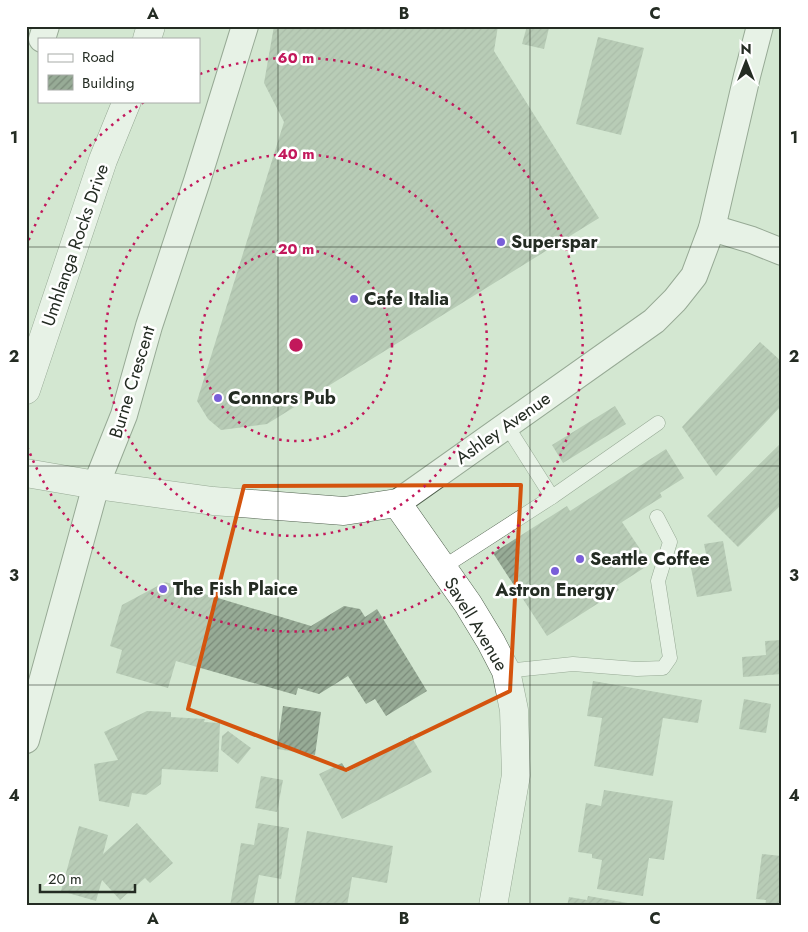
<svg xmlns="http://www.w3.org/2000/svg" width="808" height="932" font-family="Jost,sans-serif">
<defs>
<pattern id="building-hatch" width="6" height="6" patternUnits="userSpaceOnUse" patternTransform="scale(1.25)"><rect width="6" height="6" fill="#97ab96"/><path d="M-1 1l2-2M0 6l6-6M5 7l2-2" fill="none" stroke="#7b8b7a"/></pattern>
</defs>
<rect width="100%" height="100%" fill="#d3e7d1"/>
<g fill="url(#building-hatch)">
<polygon points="274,26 498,26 494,51 599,218 267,424 221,430 208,419 197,401 284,122 264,83"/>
<polygon points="527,26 542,26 549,28 544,49 522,44"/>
<polygon points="598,37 644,48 621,135 576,124"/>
<polygon points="760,342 782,362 782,405 716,476 682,427"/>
<polygon points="615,406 626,424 563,463 552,445"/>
<polygon points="782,442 782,504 738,547 707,516"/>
<polygon points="666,449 684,478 660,493 662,497 622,522 650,564 616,586 619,590 547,636 493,553 567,506 570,511"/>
<polygon points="723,541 732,591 697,597 691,568 708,564 704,544"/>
<polygon points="165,582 311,626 344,606 360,609 365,617 377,609 427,691 386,716 375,699 366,704 348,676 319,694 298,688 296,695 176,661 168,688 116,673 122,650 110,646 122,605"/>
<polygon points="782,640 782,674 743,677 742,657 766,655 765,641"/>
<polygon points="593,681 702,700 698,723 663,718 653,776 594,766 602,718 587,716"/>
<polygon points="744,699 771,704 766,733 739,729"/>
<polygon points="283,706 321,712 315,755 277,749"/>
<polygon points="147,711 171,712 171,717 205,719 204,722 220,723 218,772 162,769 161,784 146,795 132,793 129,807 99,801 94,764 118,760 104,732"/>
<polygon points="228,731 251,748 238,764 221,750 222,736"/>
<polygon points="411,736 432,772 342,819 319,774 342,763 347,772"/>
<polygon points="261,776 283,780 277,812 255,808"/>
<polygon points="604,790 673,801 664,860 649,858 643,896 597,889 602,860 592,858 592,854 578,852 586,803 601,806"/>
<polygon points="137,823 173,863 150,883 145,878 120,900 102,880 96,901 61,891 79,826 108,835 103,854"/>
<polygon points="258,823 289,828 281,879 259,875 253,906 230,906 241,843 254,845"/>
<polygon points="307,831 393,846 387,883 352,877 347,906 294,906"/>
<polygon points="762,854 782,856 782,906 765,906 766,900 756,899"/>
<polygon points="588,896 639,905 639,906 567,906 569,897 587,900"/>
</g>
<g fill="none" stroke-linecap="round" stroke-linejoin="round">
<defs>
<g id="service">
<polyline points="507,426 552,497"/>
<polyline points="442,568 552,497 658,423"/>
<polyline points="506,671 573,664 637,669 663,668 670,658 658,581 670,542 657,517"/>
</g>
<g id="minor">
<polyline points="42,39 46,26"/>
<polyline points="712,228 752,240 782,252"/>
<polyline points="397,503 654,321 675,300 694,276 712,228 747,76 760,26"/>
<polyline points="26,740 96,485 124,415 149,326 197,181 245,26"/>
</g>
<polyline id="tertiary" points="26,473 96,485 213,501 344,511 397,503 468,604 491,642 506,671 514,710 516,775 493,906"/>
<g id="secondary">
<polyline points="147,39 151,26"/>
<polyline points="26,390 103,160 127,101"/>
</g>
</defs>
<use href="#service" stroke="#4e5f4c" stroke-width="15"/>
<use href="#minor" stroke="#4e5f4c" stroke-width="28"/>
<use href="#tertiary" stroke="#4e5f4c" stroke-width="29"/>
<use href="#secondary" stroke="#4e5f4c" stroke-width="29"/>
<use href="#service" stroke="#fff" stroke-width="14"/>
<use href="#minor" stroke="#fff" stroke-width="26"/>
<use href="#tertiary" stroke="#fff" stroke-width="28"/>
<use href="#secondary" stroke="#fff" stroke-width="28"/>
</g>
<path d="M0 0H808V932H0ZM521,485L510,691L346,770L188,709L244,486Z" fill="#d3e7d1" fill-opacity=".55" fill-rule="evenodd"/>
<path fill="none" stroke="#d4540e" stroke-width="4" stroke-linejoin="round" d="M521,485L510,691L346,770L188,709L244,486Z"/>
<path fill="none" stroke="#242c23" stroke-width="1" stroke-opacity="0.55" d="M278,26V906M530,26V906M26,247H782M26,466H782M26,685H782"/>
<g fill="none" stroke="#c2185b" stroke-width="2.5" stroke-dasharray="2.5 5">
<circle cx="296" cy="345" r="96"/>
<circle cx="296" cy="345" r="191"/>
<path d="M26 247A287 287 0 0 1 144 102M200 74A287 287 0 1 1 26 443"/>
</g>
<g fill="#795ed9" stroke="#fff" stroke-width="2">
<circle cx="501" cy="242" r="5"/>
<circle cx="354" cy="299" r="5"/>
<circle cx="218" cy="398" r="5"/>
<circle cx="580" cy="559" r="5"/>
<circle cx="555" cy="571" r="5"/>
<circle cx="163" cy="589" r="5"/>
</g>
<g text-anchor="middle" stroke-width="5" stroke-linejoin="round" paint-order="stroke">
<g font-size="18" font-weight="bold" fill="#242c23" stroke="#fff" text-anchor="start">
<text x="511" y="248">Superspar</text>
<text x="364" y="305">Cafe Italia</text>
<text x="228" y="404">Connors Pub</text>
<text x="590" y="565">Seattle Coffee</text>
<text x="173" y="595">The Fish Plaice</text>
<text x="555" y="596" text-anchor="middle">Astron Energy</text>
</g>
<g font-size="18" fill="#242c23" stroke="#fff">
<text transform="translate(75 245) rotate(-71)" y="6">Umhlanga Rocks Drive</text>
<text transform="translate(132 382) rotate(-73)" y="6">Burne Crescent</text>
<text transform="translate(503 428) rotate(-35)" y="6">Ashley Avenue</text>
<text transform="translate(476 624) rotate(59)" y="6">Savell Avenue</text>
</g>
</g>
<circle cx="296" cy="345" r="8" fill="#c2185b" stroke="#fff" stroke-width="2.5"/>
<g font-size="15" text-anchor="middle" font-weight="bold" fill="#c2185b" stroke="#fff" stroke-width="5" stroke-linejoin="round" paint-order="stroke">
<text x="296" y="63">60 m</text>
<text x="296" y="159">40 m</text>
<text x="296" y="254">20 m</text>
</g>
<rect width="808" height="932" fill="none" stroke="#ffffff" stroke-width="55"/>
<rect x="38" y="38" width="162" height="65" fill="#ffffff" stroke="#a7aba7"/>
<rect x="48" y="54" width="25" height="8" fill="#ffffff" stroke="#a7aba7"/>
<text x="82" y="62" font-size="15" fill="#242c23">Road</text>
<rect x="48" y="75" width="25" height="15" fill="url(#building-hatch)" stroke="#a7aba7"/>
<text x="82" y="88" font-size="15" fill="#242c23">Building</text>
<g transform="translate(746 62)" stroke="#ffffff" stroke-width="4" paint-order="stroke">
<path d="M0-4L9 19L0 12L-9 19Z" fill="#242c23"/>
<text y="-8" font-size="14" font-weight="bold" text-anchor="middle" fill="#242c23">N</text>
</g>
<path d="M40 884v8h95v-8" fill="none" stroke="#242c23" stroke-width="2.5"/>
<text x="48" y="884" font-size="15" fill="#242c23" stroke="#ffffff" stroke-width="4" paint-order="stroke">20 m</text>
<rect x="28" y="28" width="752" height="876" fill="none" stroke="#242c23" stroke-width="2"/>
<g font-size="16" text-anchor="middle" font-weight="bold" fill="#242c23">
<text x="153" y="19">A</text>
<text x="404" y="19">B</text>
<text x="655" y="19">C</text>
<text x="14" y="143">1</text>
<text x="794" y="143">1</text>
<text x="14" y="362">2</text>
<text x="794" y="362">2</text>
<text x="14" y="581">3</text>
<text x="794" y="581">3</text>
<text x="14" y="801">4</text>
<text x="794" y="801">4</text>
<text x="153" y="924">A</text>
<text x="404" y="924">B</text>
<text x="655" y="924">C</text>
</g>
</svg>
